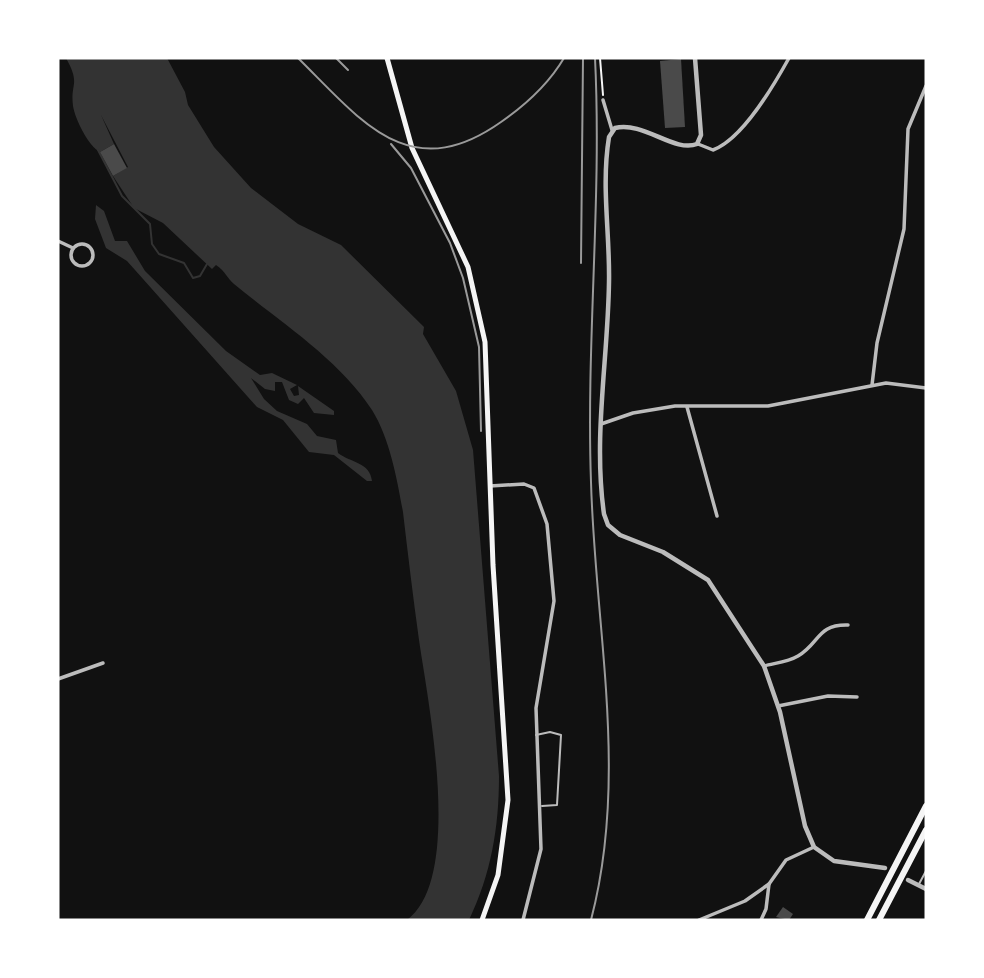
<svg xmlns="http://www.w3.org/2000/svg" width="984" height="978" font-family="'Times New Roman',serif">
<rect width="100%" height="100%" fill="#111"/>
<g fill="#333">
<path d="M66,58H167L185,92L188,105L214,147L251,188L298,224L341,245L424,327L423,334L456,391L473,450L499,776C499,828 491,874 469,920H407C464,878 428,702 419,640C413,597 408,555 403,512C397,479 390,439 372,410C339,359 280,322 234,284C227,278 226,272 216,265L212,269L163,223L134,208L113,176L128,167L101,115L114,144L100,152C89,147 75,119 73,106C70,83 81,85 66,58Z"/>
<path d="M96,205L104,211L115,241H127L145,271L226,351L260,375L272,373L297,385L290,389L294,396L299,395L298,386L334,411V415L314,413L304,398L298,404L289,400L282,382H275V391L265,389L251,378L264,399L277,411L307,424L317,436L336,440L338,453C351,463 370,462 372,481H367L334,455L309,452L283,420L257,407L127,261L106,248L95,219Z"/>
</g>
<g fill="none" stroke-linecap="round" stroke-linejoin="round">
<polyline stroke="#333" stroke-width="2" points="98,150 122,196 150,224 152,244 159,254 184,263 193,278 200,276 207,264"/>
</g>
<g fill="#4a4a4a">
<polygon points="681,59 685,127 665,128 660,61"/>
<polygon points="114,144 127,168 113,176 100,152"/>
<polygon points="783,907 793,914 789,920 776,917"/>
</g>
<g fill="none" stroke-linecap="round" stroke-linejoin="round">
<polyline stroke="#f5f5f5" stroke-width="2" points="600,58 603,95"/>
<g stroke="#bcbcbc" stroke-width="2">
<polyline points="536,735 550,732 561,735 557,805 542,806"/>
<polyline points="919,884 926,871"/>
</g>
<g stroke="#bcbcbc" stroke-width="3.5">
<polyline points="603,100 612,130"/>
<path d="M698,144L713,150C743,139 774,85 789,58"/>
<polyline points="58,241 73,248"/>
<circle cx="82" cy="255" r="11"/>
<polyline points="872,385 877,343 904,229 908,129 926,86"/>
<polyline points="687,407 717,516"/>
<polyline points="601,424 633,413 675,406 768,406 886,383 926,388"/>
<polyline points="490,486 524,484 534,488 547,524 554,601 536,708 541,849 523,920"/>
<path d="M764,666C775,663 788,662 798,656C820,643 817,624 848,625"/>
<polyline points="58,679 103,663"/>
<polyline points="778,706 828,696 857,697"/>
<polyline points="699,920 745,901 769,884 786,860 814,847"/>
<polyline points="761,920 766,909 769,884"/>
</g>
<g stroke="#bcbcbc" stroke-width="4.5">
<path d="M695,58L701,135L697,144C674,153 644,121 615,128L609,137C601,186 610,233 609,282C608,359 593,437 604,514L608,525L620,535L663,552L708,580L764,666L780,712L805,826L814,847L834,861L885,868"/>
<polyline points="908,880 926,889"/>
</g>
<polyline stroke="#f5f5f5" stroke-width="5" points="387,58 412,148 468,267 485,342 493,565 508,800 498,875 482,920"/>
<g stroke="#f5f5f5" stroke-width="6">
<polyline points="867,920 926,806"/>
<polyline points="879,920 926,830"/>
</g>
<g stroke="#9a9a9a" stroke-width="2">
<path d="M298,58C361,120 409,187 501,122C527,104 548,85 564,58"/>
<polyline points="336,58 348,70"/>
<polyline points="391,144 411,168 450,243 463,278 479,347 481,431"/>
<polyline points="581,263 583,58"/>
<path d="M591,920C629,775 595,629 591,482C586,341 602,199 595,58"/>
</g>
</g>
<rect width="984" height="978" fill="none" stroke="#ffffff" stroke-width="119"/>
</svg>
